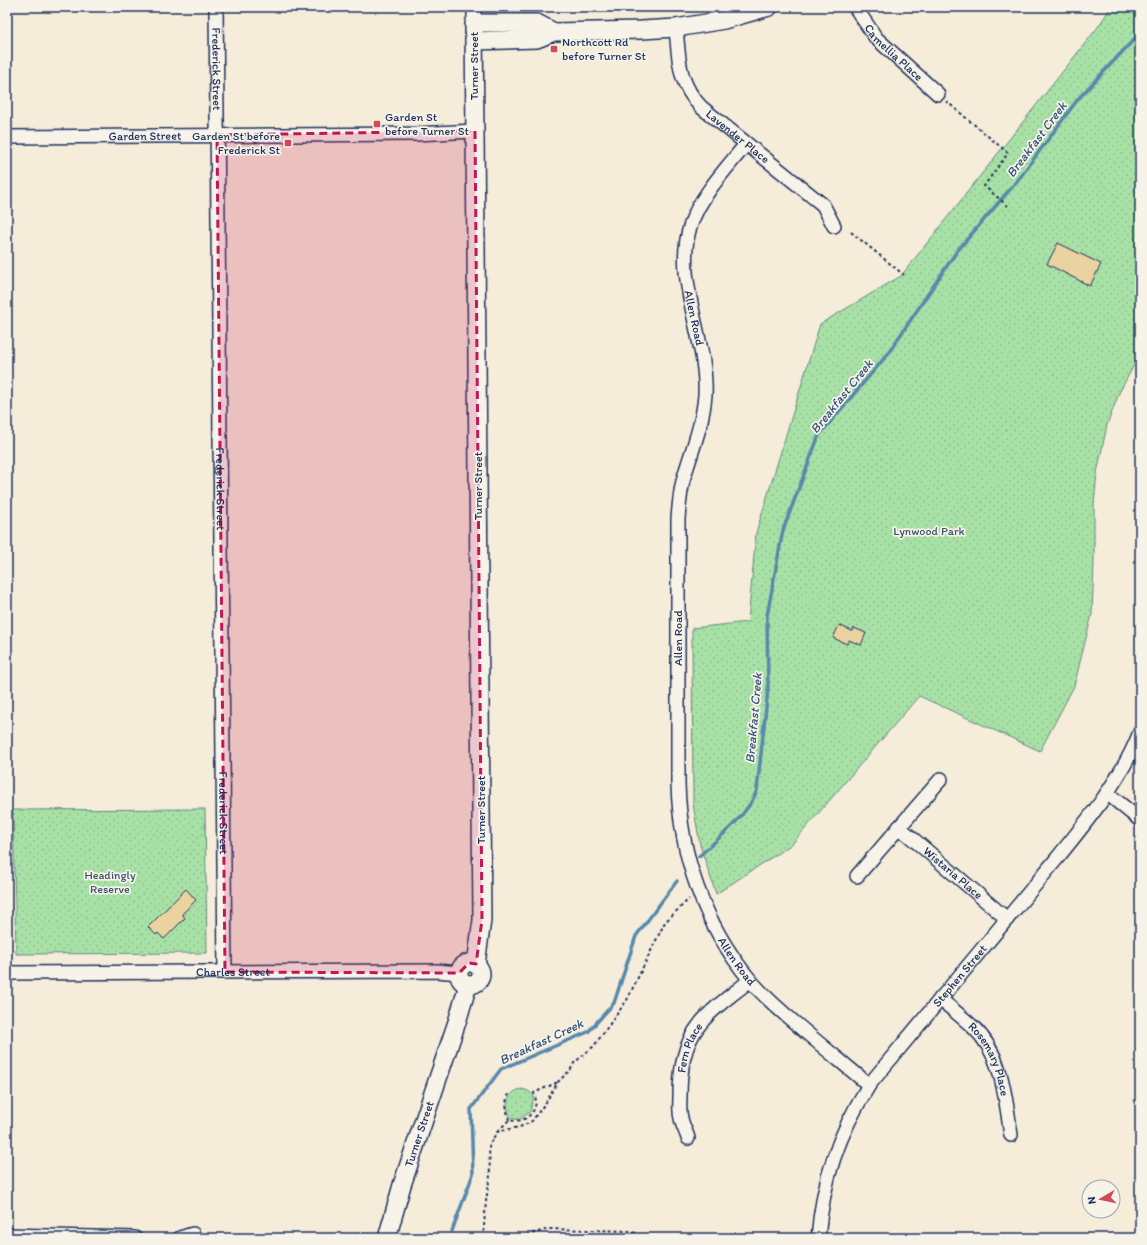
<svg xmlns="http://www.w3.org/2000/svg" width="1147" height="1245" font-family="Itim,sans-serif">
<defs>
<pattern id="park-dots" width="8" height="8" patternUnits="userSpaceOnUse"><rect width="8" height="8" fill="#a8e1a6"/><path d="M2 2h.1M6 6h.1" fill="none" stroke="#90c191" stroke-width="1.8" stroke-linecap="round"/></pattern>
</defs>
<rect width="100%" height="100%" fill="#f5ecda"/>
<filter id="ink" filterUnits="userSpaceOnUse"><feTurbulence type="fractalNoise" baseFrequency=".025" numOctaves="2"/><feDisplacementMap in="SourceGraphic" scale="8" xChannelSelector="R" yChannelSelector="G"/><feConvolveMatrix kernelMatrix="1 2 1 2 8 2 1 2 1" color-interpolation-filters="sRGB"/></filter>
<g filter="url(#ink)">
<g fill="url(#park-dots)" stroke="#628882">
<polygon points="1111,7 1140,7 1140,354 1119,393 1107,425 1097,473 1094,504 1094,563 1092,614 1074,686 1040,751 919,696 792,844 716,894 700,845 693,804 692,628 748,622 756,533 820,324 901,276 1098,27"/>
<polygon points="205,809 207,953 16,954 13,810"/>
<path d="M521,1089C527,1090 531,1092 534,1096L530,1112L519,1120L511,1118C504,1106 506,1093 521,1089Z"/>
</g>
<g fill="none" stroke-linecap="round" stroke-linejoin="round">
<g stroke="#5789ac" stroke-width="3.5">
<path d="M699,856C718,839 749,814 757,790L768,689L767,616L783,530L819,435L887,355L957,251L1018,180L1078,99L1140,33"/>
<polyline points="452,1231 473,1174 471,1109 501,1069 588,1032 614,1003 636,936 677,881"/>
</g>
</g>
<g fill="#ebd2a1" stroke="#1b2f5e">
<polygon points="1058,243 1101,264 1090,286 1047,264"/>
<polygon points="839,625 852,631 854,628 866,633 861,645 849,640 847,644 833,638"/>
<polygon points="186,889 196,900 182,914 185,918 164,939 158,933 156,935 148,927"/>
</g>
<g fill="none" stroke-linecap="round" stroke-linejoin="round">
<defs>
<g id="minor">
<path id="s1" d="M216,7L225,972"/>
<polyline points="474,7 474,23"/>
<path id="s2" d="M855,7L876,38L938,94"/>
<path id="s3" d="M676,28C679,60 678,83 701,107L823,205L834,226"/>
<path id="s4" d="M7,137L416,134L475,131"/>
<path id="s5" d="M746,144C728,167 700,196 691,224C672,277 708,339 705,395C703,423 692,450 684,477C680,491 679,505 678,519V784C680,856 704,924 750,980C767,1000 788,1017 808,1034C828,1051 849,1068 869,1085"/>
<polyline points="1107,793 1140,820"/>
<path id="s6" d="M899,827L1007,919"/>
<polyline points="857,876 941,779"/>
<path id="s7" d="M7,973L437,971L459,973"/>
<path id="s8" d="M940,999C951,1008 962,1017 973,1027C1003,1055 1005,1097 1011,1135"/>
<path id="s9" d="M688,1138C686,1131 682,1125 681,1118C679,1111 680,1104 680,1097C680,1071 683,1045 700,1024C713,1007 734,994 750,980"/>
<polyline points="7,1235 135,1238"/>
<polyline points="180,1238 193,1234"/>
<path id="s10" d="M818,1238C823,1179 838,1135 869,1085C924,1018 981,951 1036,884C1073,838 1119,787 1140,732"/>
</g>
<g id="tertiary">
<polyline points="474,41 537,39 554,32 641,30 676,28 724,20 769,7"/>
<circle cx="470" cy="974" r="11"/>
<polyline points="476,964 482,920 474,23 537,23 554,32"/>
<path id="s11" d="M387,1238L402,1185L457,1022L468,985"/>
</g>
</defs>
<use href="#minor" stroke="#1b2f5e" stroke-width="16"/>
<use href="#tertiary" stroke="#1b2f5e" stroke-width="20"/>
<g stroke="#1b2f5e" stroke-width="2" stroke-dasharray="3 3" stroke-linecap="butt">
<polyline points="946,101 1008,153 984,186 1008,206"/>
<polyline points="851,232 904,275"/>
<path d="M509,1120C507,1111 504,1102 509,1094"/>
<path d="M498,1131L509,1120C526,1125 541,1109 534,1093L558,1082"/>
<polyline points="402,1238 422,1238"/>
<polyline points="483,1238 486,1201 490,1176 489,1145 497,1132 523,1126 532,1121 546,1102 558,1082 571,1069 574,1063 594,1046 627,1000 665,922 689,899"/>
<polyline points="521,1238 530,1234 549,1229 629,1231 653,1238"/>
</g>
<use href="#minor" stroke="#f7f3e8" stroke-width="13"/>
<use href="#tertiary" stroke="#f7f3e8" stroke-width="17"/>
</g>
</g>
<path fill="#c2185b" fill-opacity="0.2" stroke="#c2185b" stroke-width="3" stroke-dasharray="8 5" stroke-linejoin="round" d="M475,131L482,920L476,964L469,963L459,973L225,972L217,135Z"/>
<g fill="#d1495b" stroke="#f7f3e8" stroke-width="1.5">
<rect x="550" y="45" width="8" height="8" rx="2"/>
<rect x="373" y="120" width="8" height="8" rx="2"/>
<rect x="284" y="139" width="8" height="8" rx="2"/>
</g>
<g text-anchor="middle" stroke-width="3.5" stroke-linejoin="round" paint-order="stroke">
<g font-size="12" fill="#1b2f5e" stroke="#f7f3e8" text-anchor="start">
<text x="562" y="46">Northcott Rd<tspan x="562" dy="14">before Turner St</tspan></text>
<text x="385" y="121">Garden St<tspan x="385" dy="14">before Turner St</tspan></text>
<text x="280" y="140" text-anchor="end">Garden St before<tspan x="280" dy="14">Frederick St</tspan></text>
</g>
<g font-size="12" fill="#1b2f5e" stroke="#f7f3e8">
<text dy="4" stroke="none"><textPath href="#s2" startOffset="60">Camellia Place</textPath></text>
<text transform="translate(474 66) rotate(-90)" y="4">Turner Street</text>
<text dy="4" stroke="none"><textPath href="#s1" startOffset="62">Frederick Street</textPath></text>
<text dy="4" stroke="none"><textPath href="#s4" startOffset="138">Garden Street</textPath></text>
<text dy="4" stroke="none"><textPath href="#s3" startOffset="132">Lavender Place</textPath></text>
<text dy="4" stroke="none"><textPath href="#s5" startOffset="193">Allen Road</textPath></text>
<text transform="translate(478 486) rotate(-90)" y="4">Turner Street</text>
<text dy="4" stroke="none"><textPath href="#s1" startOffset="482">Frederick Street</textPath></text>
<text transform="translate(678 638) rotate(-90)" y="4">Allen Road</text>
<text transform="translate(481 810) rotate(-90)" y="4">Turner Street</text>
<text dy="4" stroke="none"><textPath href="#s1" startOffset="806">Frederick Street</textPath></text>
<text dy="4" stroke="none"><textPath href="#s6" startOffset="71">Wistaria Place</textPath></text>
<text dy="4" stroke="none"><textPath href="#s5" startOffset="853">Allen Road</textPath></text>
<text dy="4" stroke="none"><textPath href="#s7" startOffset="226">Charles Street</textPath></text>
<text dy="4" stroke="none"><textPath href="#s10" startOffset="305">Stephen Street</textPath></text>
<text dy="4" stroke="none"><textPath href="#s9" startOffset="93">Fern Place</textPath></text>
<text dy="4" stroke="none"><textPath href="#s8" startOffset="80">Rosemary Place</textPath></text>
<text dy="4" stroke="none"><textPath href="#s11" startOffset="109">Turner Street</textPath></text>
</g>
<g font-size="12" fill="#37536c" stroke="#f7f3e8">
<text x="929" y="535">Lynwood Park</text>
<text x="110" y="879">Headingly<tspan x="110" dy="14">Reserve</tspan></text>
</g>
<g font-size="13" font-style="italic" fill="#34547e" stroke="#f7f3e8">
<text transform="translate(1036 139) rotate(-53)" y="5">Breakfast Creek</text>
<text transform="translate(841 396) rotate(-51)" y="5">Breakfast Creek</text>
<text transform="translate(753 718) rotate(-85)" y="5">Breakfast Creek</text>
<text transform="translate(541 1041) rotate(-25)" y="5">Breakfast Creek</text>
</g>
</g>
<rect width="1147" height="1245" fill="none" stroke="#f7f3e8" stroke-width="24"/>
<rect x="12" y="12" width="1123" height="1221" fill="none" stroke="#1b2f5e" stroke-width="1.5" filter="url(#ink)"/>
<g transform="translate(1101 1199) rotate(261)"><circle r="19" fill="#f7f3e8" stroke="#9fa5b1"/>
<path d="M0-3L7 15L0 10L-7 15Z" fill="#d1495b"/>
<text y="-6" font-size="11" font-weight="bold" text-anchor="middle" fill="#1b2f5e">N</text>
</g>
</svg>
